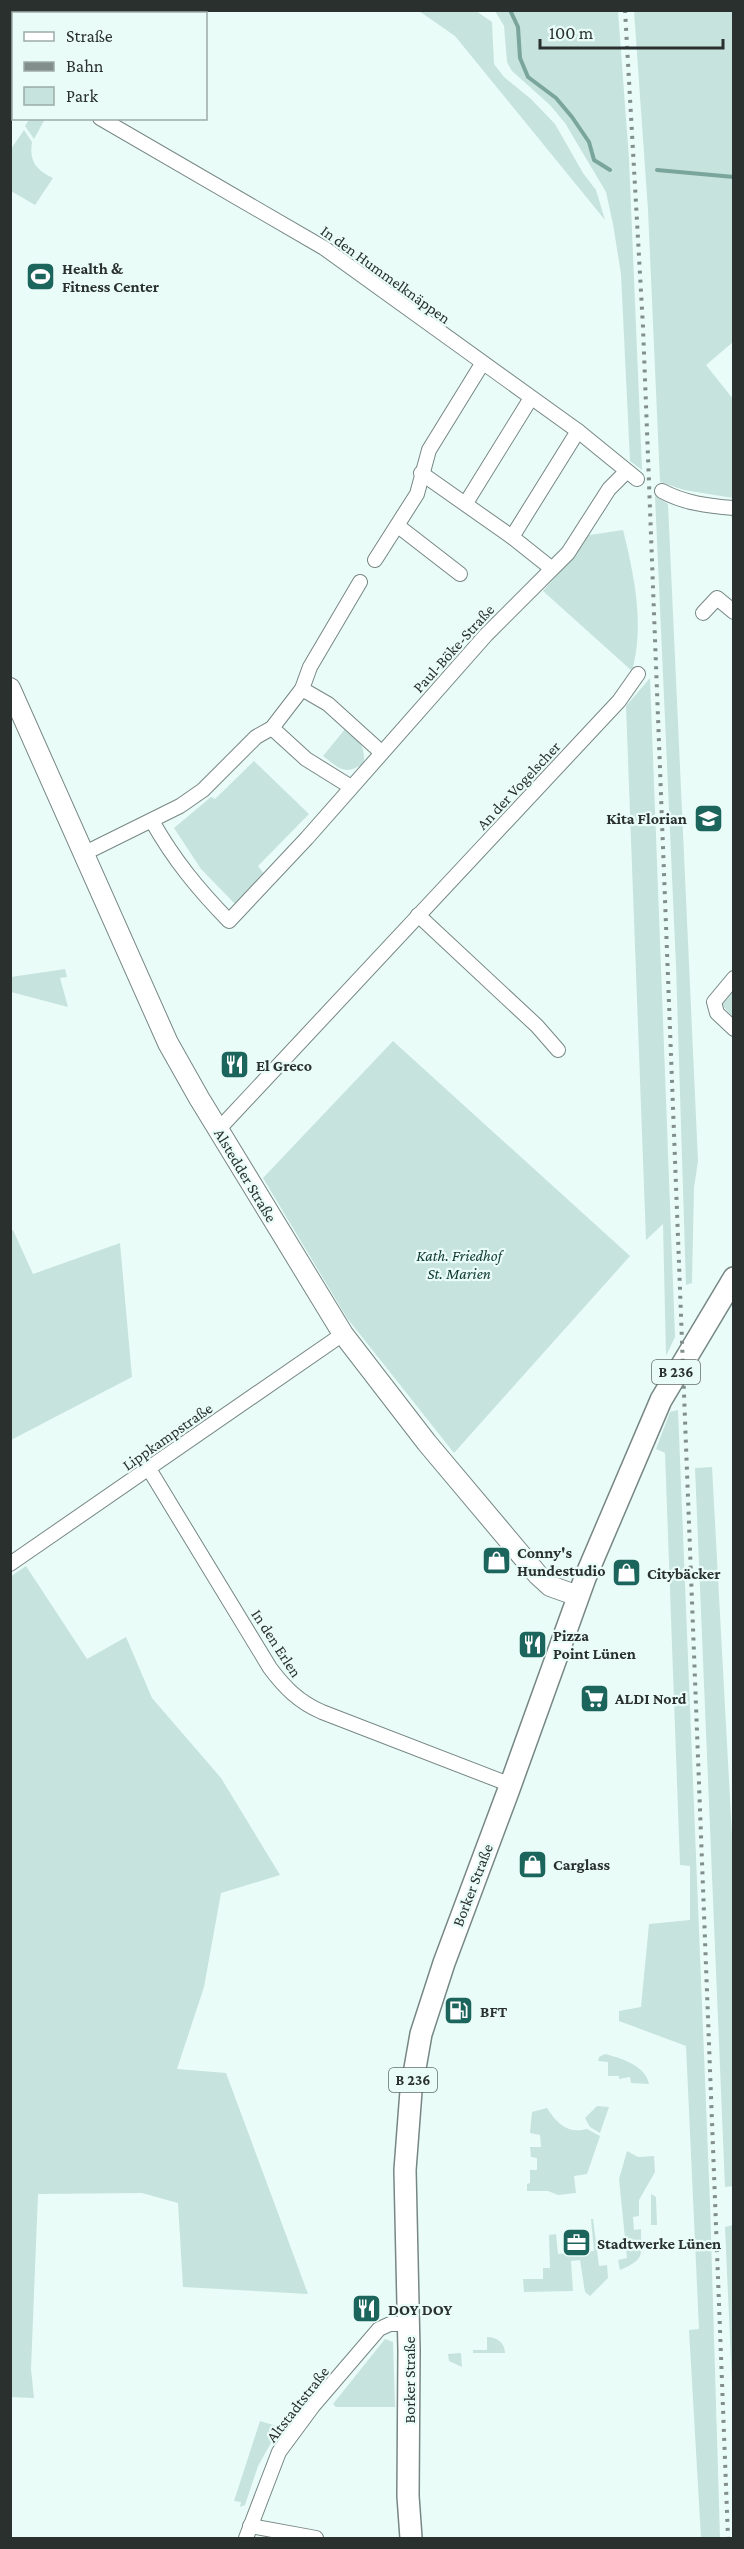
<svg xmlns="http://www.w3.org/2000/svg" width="744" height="2549" font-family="'Crimson Pro',serif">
<rect width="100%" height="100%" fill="#e9fcf8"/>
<g fill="#c7e3dd">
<polygon points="419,11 476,11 492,22 494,64 504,77 531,99 555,124 583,173 596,190 605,220 455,36"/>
<polygon points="495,11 618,11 629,159 642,470 630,461 621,274 613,224 606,192 565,123 550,105 512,71 507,62 504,26"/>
<polygon points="634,11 733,11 733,342 706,365 733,399 733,498 684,490 660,482 648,210"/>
<polygon points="30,118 45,119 34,139 25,126"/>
<path d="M24,130L32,142C29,161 36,170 53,178L35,205L11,191V149Z"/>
<polygon points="655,496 668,504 698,1161 694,1188 692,1283 686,1285 676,966"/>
<path d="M623,530C634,574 645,626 632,671L543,591L569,562L583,536Z"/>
<polygon points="650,678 675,1337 666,1356 663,1224 646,1240 626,706"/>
<path d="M346,728C359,738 365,746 364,763C345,776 340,769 323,756Z"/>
<polygon points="254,761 309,814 258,866 264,874 235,904 201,869 174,828 211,797 215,799"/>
<polygon points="65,969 67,977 60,978 68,1007 11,992 11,977"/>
<polygon points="733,990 733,1017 721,1004"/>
<polygon points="393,1041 630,1256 454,1453 347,1318 263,1178"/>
<polygon points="13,1230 33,1274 120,1243 132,1377 11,1440 10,1231"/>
<polygon points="678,1410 710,2203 720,2538 701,2538 689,2330 699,2329 686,2046 619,2021 619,2011 641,2007 649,1924 690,1920 690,1866 680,1865 665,1453 656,1449 670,1412"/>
<polygon points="712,1467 733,1854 734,2186 725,2187 695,1468"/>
<polygon points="26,1566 87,1659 126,1637 152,1698 221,1778 280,1875 221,1893 204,1987 177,2069 226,2073 308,2294 183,2287 178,2203 142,2193 38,2194 31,2369 34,2398 10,2397 10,1577"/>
<path d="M605,2054C621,2058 646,2066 649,2084L631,2083L630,2077L619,2079V2076H608V2062L598,2061L599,2057Z"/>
<polygon points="597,2106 609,2107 600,2133 590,2127 585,2118"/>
<path d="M547,2108C557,2124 568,2134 587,2129L600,2136L587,2174L574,2176L576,2193L558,2195L548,2191H527V2184L530,2183V2170H537V2158L531,2157L530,2147H541L540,2135L530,2133L532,2112Z"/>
<path d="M627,2151L638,2157L654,2156L655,2172L639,2200V2216L633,2217L634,2230L641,2229C641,2255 646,2259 620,2270L618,2260L627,2258L619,2179Z"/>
<polygon points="651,2194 656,2197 657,2225 651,2225"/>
<polygon points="591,2219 593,2219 599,2266 607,2265 608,2278 590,2296 585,2292 580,2260 571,2261 573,2291 524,2292 523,2279 543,2279 543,2268 550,2268 549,2235 556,2234 558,2254 594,2251"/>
<polygon points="733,2225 734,2225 733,2407 725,2227"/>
<path d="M487,2337C497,2337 505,2343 505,2353H473V2350H487Z"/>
<polygon points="385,2339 393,2342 395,2407 336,2407 333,2404"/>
<polygon points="461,2353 462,2367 449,2361 448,2354"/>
<polygon points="260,2421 280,2427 258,2466 245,2505 240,2507 241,2502 234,2501"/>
</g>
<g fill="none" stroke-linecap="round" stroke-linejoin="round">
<g stroke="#7aa59d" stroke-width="4">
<polyline points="510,10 518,27 520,58 528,77 556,98 572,117 589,142 594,160 610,170"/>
<polyline points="657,170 734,177"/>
</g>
<defs>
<g id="street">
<polyline points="88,14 90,10"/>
<polyline points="10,67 14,69"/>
<polyline points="100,118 324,248 578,431 637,479"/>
<polyline points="421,473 512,537 551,568"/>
<path d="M662,491C684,503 708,506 734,508"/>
<polyline points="466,503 531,398"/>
<polyline points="398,526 460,574"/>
<polyline points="512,537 578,431"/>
<polyline points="375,560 417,494 429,450 482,364"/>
<polyline points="703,613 717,598 734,612"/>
<polyline points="302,689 328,704 381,752"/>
<polyline points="272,728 306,759 351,787"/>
<path d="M152,821C174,860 198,889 229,921L307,838L486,635L568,553L609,489L626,472"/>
<polyline points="83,854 180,806 203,790 256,737 272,728 302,689 310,667 360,582"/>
<polyline points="418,915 537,1026 558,1050"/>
<polyline points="734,978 714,1002 717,1013 734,1029"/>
<polyline points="218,1130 619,701 638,674"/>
<path d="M149,1469L270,1668C285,1688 299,1702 322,1712L511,1785"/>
<polyline points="10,1564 343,1334"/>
<polyline points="250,2526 316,2538"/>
<polyline points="246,2538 279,2452 313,2406 379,2329 390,2324 409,2324"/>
</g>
<polyline id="secondary" points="10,688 168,1043 199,1098 343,1334 427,1443 538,1575 550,1586 578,1596"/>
<polyline id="primary" points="411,2538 408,2496 409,2350 405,2170 411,2091 421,2034 444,1963 509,1789 585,1578 661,1400 734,1278"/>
</defs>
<use href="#street" stroke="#778784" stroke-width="16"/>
<use href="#secondary" stroke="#778784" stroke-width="22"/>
<use href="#primary" stroke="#778784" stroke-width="24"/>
<use href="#street" stroke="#fff" stroke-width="14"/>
<use href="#secondary" stroke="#fff" stroke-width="20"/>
<use href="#primary" stroke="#fff" stroke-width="21"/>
<polyline stroke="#828e8b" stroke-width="4" stroke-dasharray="3 6" stroke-linecap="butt" points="625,10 643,327 728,2538"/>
</g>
<defs>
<symbol id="stadium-square" viewBox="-11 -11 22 22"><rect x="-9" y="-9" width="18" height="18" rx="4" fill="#1c655c" stroke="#e9fcf8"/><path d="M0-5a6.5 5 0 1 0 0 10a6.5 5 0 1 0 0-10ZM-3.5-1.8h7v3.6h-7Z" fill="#fff"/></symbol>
<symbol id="school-square" viewBox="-11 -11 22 22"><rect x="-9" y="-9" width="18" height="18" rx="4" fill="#1c655c" stroke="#e9fcf8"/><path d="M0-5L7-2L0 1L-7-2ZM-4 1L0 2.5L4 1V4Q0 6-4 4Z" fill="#fff"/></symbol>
<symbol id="restaurant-square" viewBox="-11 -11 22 22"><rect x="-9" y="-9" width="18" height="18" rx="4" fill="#1c655c" stroke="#e9fcf8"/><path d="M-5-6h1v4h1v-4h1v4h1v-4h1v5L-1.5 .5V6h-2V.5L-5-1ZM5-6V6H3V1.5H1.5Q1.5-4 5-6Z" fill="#fff"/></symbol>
<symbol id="shop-square" viewBox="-11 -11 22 22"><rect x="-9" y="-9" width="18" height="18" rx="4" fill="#1c655c" stroke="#e9fcf8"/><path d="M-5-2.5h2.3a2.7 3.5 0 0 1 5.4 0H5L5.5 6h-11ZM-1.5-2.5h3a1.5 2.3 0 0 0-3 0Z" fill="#fff"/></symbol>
<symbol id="supermarket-square" viewBox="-11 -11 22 22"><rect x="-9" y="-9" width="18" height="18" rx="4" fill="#1c655c" stroke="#e9fcf8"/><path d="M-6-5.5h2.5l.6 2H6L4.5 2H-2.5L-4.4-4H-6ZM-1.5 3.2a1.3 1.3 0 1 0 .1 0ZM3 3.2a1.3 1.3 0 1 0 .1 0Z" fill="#fff"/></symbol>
<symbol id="fuel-square" viewBox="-11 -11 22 22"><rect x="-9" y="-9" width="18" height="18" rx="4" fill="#1c655c" stroke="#e9fcf8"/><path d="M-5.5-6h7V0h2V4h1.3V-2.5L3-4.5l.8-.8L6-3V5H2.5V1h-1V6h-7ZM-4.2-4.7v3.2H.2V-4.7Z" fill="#fff"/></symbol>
<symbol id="office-square" viewBox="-11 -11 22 22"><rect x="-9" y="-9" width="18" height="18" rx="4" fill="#1c655c" stroke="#e9fcf8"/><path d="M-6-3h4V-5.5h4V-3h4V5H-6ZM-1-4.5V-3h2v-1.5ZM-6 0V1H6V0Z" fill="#fff"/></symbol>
</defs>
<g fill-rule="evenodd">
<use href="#stadium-square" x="24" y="260" width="33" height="33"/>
<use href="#school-square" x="692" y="802" width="33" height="33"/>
<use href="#restaurant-square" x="218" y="1048" width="33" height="33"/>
<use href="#shop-square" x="480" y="1544" width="33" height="33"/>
<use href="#shop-square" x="610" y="1556" width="33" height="33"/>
<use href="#restaurant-square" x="516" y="1628" width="33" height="33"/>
<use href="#supermarket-square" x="578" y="1682" width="33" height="33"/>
<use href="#shop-square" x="516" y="1848" width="33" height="33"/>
<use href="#fuel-square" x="442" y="1994" width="33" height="33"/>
<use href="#office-square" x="560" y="2226" width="33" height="33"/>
<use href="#restaurant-square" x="350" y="2292" width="33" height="33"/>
</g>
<g text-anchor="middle" stroke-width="4.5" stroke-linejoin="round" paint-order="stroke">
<g fill="#e9fcf8" stroke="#636d6b" stroke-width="1.5">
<rect x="652" y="1360" width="48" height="24" rx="4.5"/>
<rect x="389" y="2068" width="48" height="24" rx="4.5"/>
</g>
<g font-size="15" font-weight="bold" fill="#29302e">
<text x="676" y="1377">B 236</text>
<text x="413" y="2085">B 236</text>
</g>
<g font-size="16" font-weight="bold" fill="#29302e" stroke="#e9fcf8" text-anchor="start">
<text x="62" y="274">Health &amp;<tspan x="62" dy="18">Fitness Center</tspan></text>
<text x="687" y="824" text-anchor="end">Kita Florian</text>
<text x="256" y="1071">El Greco</text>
<text x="517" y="1558">Conny's<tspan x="517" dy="18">Hundestudio</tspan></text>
<text x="647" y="1579">Citybäcker</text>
<text x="553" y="1641">Pizza<tspan x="553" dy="18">Point Lünen</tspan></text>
<text x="615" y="1704">ALDI Nord</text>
<text x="553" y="1870">Carglass</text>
<text x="480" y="2017">BFT</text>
<text x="597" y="2249">Stadtwerke Lünen</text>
<text x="388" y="2315">DOY DOY</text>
</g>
<g font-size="16" fill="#29302e" stroke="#e9fcf8">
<text transform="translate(386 274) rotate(36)" y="6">In den Hummelknäppen</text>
<text transform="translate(453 648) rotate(-48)" y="6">Paul-Böke-Straße</text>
<text transform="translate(518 785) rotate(-47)" y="6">An der Vogelscher</text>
<text transform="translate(246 1175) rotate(59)" y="6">Alstedder Straße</text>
<text transform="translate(167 1436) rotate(-35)" y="6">Lippkampstraße</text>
<text transform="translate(277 1643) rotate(57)" y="6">In den Erlen</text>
<text transform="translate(472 1885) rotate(-69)" y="6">Borker Straße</text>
<text transform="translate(409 2380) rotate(-90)" y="6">Borker Straße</text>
<text transform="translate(297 2404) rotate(-52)" y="6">Altstadtstraße</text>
</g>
<g font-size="16" font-style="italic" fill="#0d3832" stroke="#e9fcf8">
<text x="459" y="1261">Kath. Friedhof<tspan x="459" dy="18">St. Marien</tspan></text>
</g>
</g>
<rect width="744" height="2549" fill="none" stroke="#29302e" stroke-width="24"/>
<rect x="12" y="12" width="195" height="108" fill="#e9fcf8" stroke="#9caaa7" stroke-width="1.5"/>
<rect x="24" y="32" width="30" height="9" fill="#ffffff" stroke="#9caaa7" stroke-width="1.5"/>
<text x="66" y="42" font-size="18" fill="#29302e">Straße</text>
<rect x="24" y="62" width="30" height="9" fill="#828e8b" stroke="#9caaa7" stroke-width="1.5"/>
<text x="66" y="72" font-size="18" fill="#29302e">Bahn</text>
<rect x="24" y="87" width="30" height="18" fill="#c7e3dd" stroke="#9caaa7" stroke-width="1.5"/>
<text x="66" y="102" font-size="18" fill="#29302e">Park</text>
<path d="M540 39v9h183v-9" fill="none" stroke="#29302e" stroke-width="3"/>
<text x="549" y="39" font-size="18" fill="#29302e" stroke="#e9fcf8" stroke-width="4.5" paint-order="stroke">100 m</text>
</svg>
